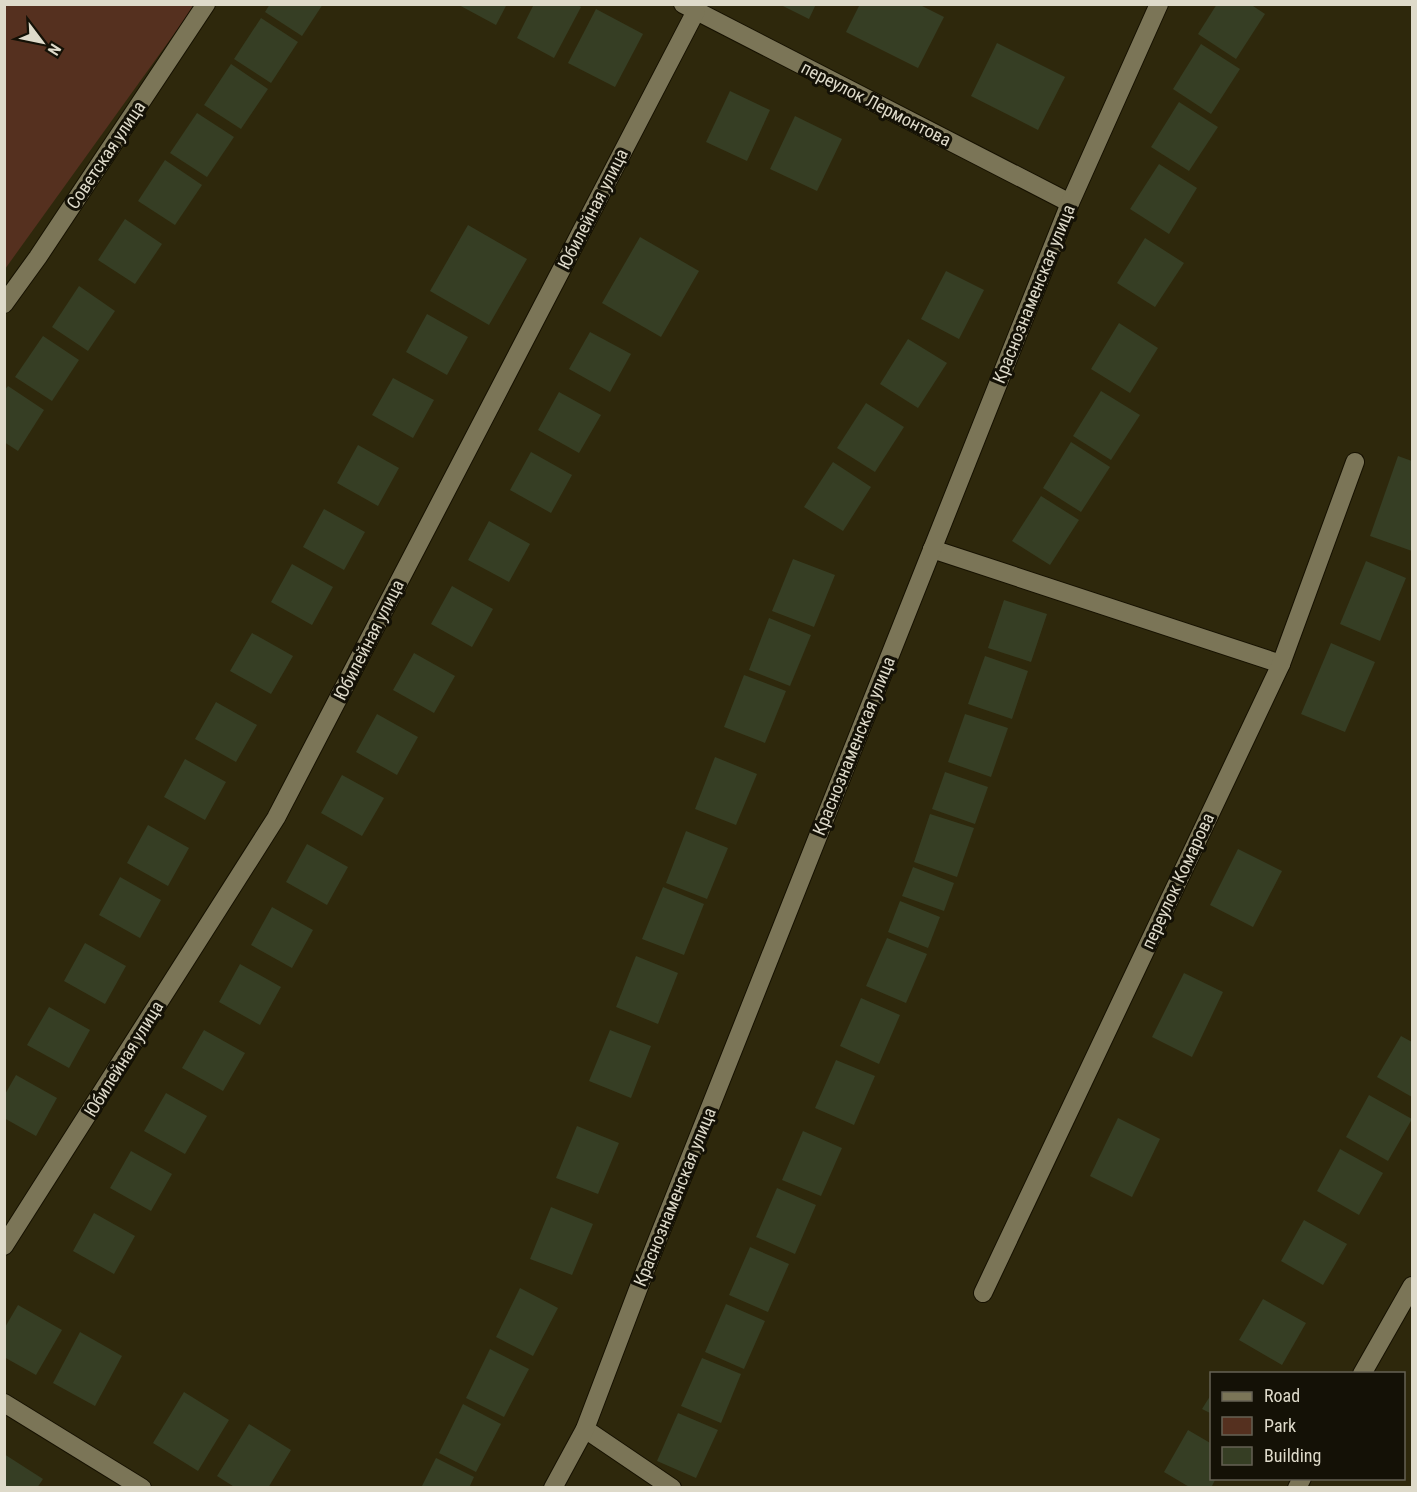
<svg xmlns="http://www.w3.org/2000/svg" width="1417" height="1492" font-family="'Roboto Condensed',sans-serif">
<rect width="100%" height="100%" fill="#2e280c"/>
<polygon fill="#55301f" points="5,5 195,5 5,269"/>
<g fill="#363e24">
<polygon points="270,4 323,4 302,36 265,12"/>
<polygon points="457,4 507,4 496,25"/>
<polygon points="534,4 576,4 581,7 554,58 517,38"/>
<polygon points="779,4 816,4 809,19"/>
<polygon points="860,4 918,4 944,17 918,68 846,32"/>
<polygon points="1217,4 1250,4 1265,14 1236,59 1198,34"/>
<polygon points="596,9 643,34 615,87 568,63"/>
<polygon points="261,18 298,42 271,83 234,59"/>
<polygon points="997,43 1065,77 1038,130 971,96"/>
<polygon points="1201,44 1240,69 1211,114 1173,89"/>
<polygon points="231,64 268,89 241,129 204,105"/>
<polygon points="730,91 770,110 747,161 706,142"/>
<polygon points="1179,102 1218,127 1189,171 1151,147"/>
<polygon points="197,113 234,137 207,177 170,153"/>
<polygon points="795,116 842,139 817,191 770,169"/>
<polygon points="165,160 202,185 175,225 138,201"/>
<polygon points="1159,164 1197,188 1169,234 1130,209"/>
<polygon points="125,219 162,244 135,284 98,260"/>
<polygon points="468,225 527,259 489,325 430,291"/>
<polygon points="640,237 699,271 661,337 602,303"/>
<polygon points="1145,238 1184,263 1155,307 1117,283"/>
<polygon points="946,271 984,290 959,339 921,319"/>
<polygon points="79,286 115,311 88,351 52,327"/>
<polygon points="427,314 468,337 447,375 406,352"/>
<polygon points="1119,323 1158,348 1130,393 1091,369"/>
<polygon points="590,332 631,354 610,392 569,369"/>
<polygon points="43,336 79,360 52,401 15,377"/>
<polygon points="908,339 947,363 918,408 880,384"/>
<polygon points="393,378 434,400 413,438 372,415"/>
<polygon points="8,386 44,410 18,451 4,442 4,391"/>
<polygon points="1101,391 1140,415 1111,460 1073,436"/>
<polygon points="559,392 601,415 579,453 538,430"/>
<polygon points="866,403 904,427 875,472 837,448"/>
<polygon points="1071,442 1110,467 1081,512 1043,488"/>
<polygon points="358,445 399,468 378,506 337,483"/>
<polygon points="531,452 572,475 551,513 510,490"/>
<polygon points="1398,456 1412,461 1412,551 1370,536"/>
<polygon points="833,462 871,487 843,531 804,507"/>
<polygon points="1041,496 1079,520 1050,565 1012,541"/>
<polygon points="324,509 365,532 344,570 303,547"/>
<polygon points="489,521 530,544 509,582 468,560"/>
<polygon points="793,559 835,575 814,627 772,611"/>
<polygon points="1366,561 1406,578 1380,641 1340,624"/>
<polygon points="292,564 333,587 312,625 271,602"/>
<polygon points="452,586 493,609 472,647 431,624"/>
<polygon points="1004,600 1047,614 1031,662 988,648"/>
<polygon points="769,618 811,635 790,686 749,670"/>
<polygon points="252,633 293,656 271,694 230,671"/>
<polygon points="1331,643 1375,662 1345,732 1301,714"/>
<polygon points="414,653 455,676 434,713 393,690"/>
<polygon points="985,656 1028,671 1012,719 968,704"/>
<polygon points="744,675 786,691 765,743 724,727"/>
<polygon points="216,702 257,725 236,762 195,739"/>
<polygon points="377,714 418,737 397,775 356,752"/>
<polygon points="965,714 1008,728 991,777 948,762"/>
<polygon points="715,757 757,774 736,825 695,809"/>
<polygon points="185,759 226,782 205,820 164,797"/>
<polygon points="945,772 988,787 975,824 932,809"/>
<polygon points="342,775 384,798 362,836 321,813"/>
<polygon points="930,814 974,828 957,877 914,862"/>
<polygon points="148,825 189,848 168,886 127,863"/>
<polygon points="686,831 728,848 707,899 666,883"/>
<polygon points="307,844 348,867 327,905 286,882"/>
<polygon points="1238,849 1282,871 1253,927 1210,905"/>
<polygon points="913,867 954,883 944,911 902,896"/>
<polygon points="120,877 161,900 140,938 99,915"/>
<polygon points="663,887 704,904 684,955 642,939"/>
<polygon points="900,901 940,917 928,948 888,932"/>
<polygon points="272,907 313,930 292,968 251,945"/>
<polygon points="887,938 927,954 906,1003 866,986"/>
<polygon points="85,943 126,966 105,1004 64,981"/>
<polygon points="636,956 678,973 658,1024 616,1007"/>
<polygon points="240,964 281,987 260,1025 219,1002"/>
<polygon points="1184,973 1223,992 1192,1057 1152,1037"/>
<polygon points="861,998 900,1015 879,1064 840,1046"/>
<polygon points="49,1007 90,1030 69,1068 27,1045"/>
<polygon points="204,1030 245,1053 223,1091 182,1068"/>
<polygon points="610,1030 651,1046 631,1098 589,1081"/>
<polygon points="1401,1036 1412,1042 1412,1097 1377,1077"/>
<polygon points="836,1060 875,1076 854,1125 815,1108"/>
<polygon points="16,1075 57,1098 36,1136 4,1118 4,1096"/>
<polygon points="166,1093 207,1116 185,1154 144,1131"/>
<polygon points="1369,1095 1412,1119 1388,1161 1346,1137"/>
<polygon points="1118,1118 1160,1139 1132,1197 1090,1176"/>
<polygon points="577,1126 619,1143 598,1194 556,1178"/>
<polygon points="803,1131 842,1148 821,1196 782,1180"/>
<polygon points="1340,1149 1383,1173 1359,1215 1317,1191"/>
<polygon points="131,1151 172,1174 151,1211 110,1188"/>
<polygon points="777,1188 816,1205 795,1254 756,1237"/>
<polygon points="551,1207 593,1224 572,1275 530,1259"/>
<polygon points="94,1213 135,1236 114,1274 73,1251"/>
<polygon points="1304,1220 1347,1244 1323,1285 1281,1261"/>
<polygon points="750,1247 789,1264 768,1312 729,1295"/>
<polygon points="520,1288 558,1308 533,1356 496,1337"/>
<polygon points="1263,1299 1306,1323 1282,1365 1239,1340"/>
<polygon points="726,1304 765,1321 744,1369 705,1352"/>
<polygon points="18,1305 62,1330 36,1375 4,1357 4,1329"/>
<polygon points="80,1332 122,1356 95,1406 53,1383"/>
<polygon points="490,1349 529,1369 504,1417 466,1398"/>
<polygon points="702,1358 741,1374 721,1423 681,1406"/>
<polygon points="184,1392 229,1420 198,1471 153,1443"/>
<polygon points="1212,1393 1212,1414 1202,1409"/>
<polygon points="463,1404 501,1424 476,1472 439,1453"/>
<polygon points="678,1413 718,1430 696,1478 657,1461"/>
<polygon points="249,1424 291,1450 268,1488 236,1488 217,1476"/>
<polygon points="1188,1430 1212,1444 1212,1478 1216,1478 1211,1488 1191,1488 1164,1472"/>
<polygon points="4,1454 43,1479 37,1488 4,1488"/>
<polygon points="436,1458 474,1477 469,1488 421,1488"/>
</g>
<g fill="none" stroke-linecap="round" stroke-linejoin="round">
<defs>
<g id="minor">
<polyline points="683,4 1070,203"/>
<polyline points="4,304 38,257 206,4"/>
<polyline points="932,549 1281,664"/>
<polyline points="4,1246 276,818 696,11"/>
<polyline points="983,1293 1281,664 1355,462"/>
<polyline points="1362,1374 1412,1286"/>
<polyline points="4,1403 142,1488"/>
<polyline points="585,1429 672,1488"/>
<polyline points="553,1488 585,1429 645,1271 1070,203 1159,4"/>
<polyline points="1297,1488 1302,1478"/>
</g>
</defs>
<use href="#minor" stroke="#161100" stroke-width="20"/>
<use href="#minor" stroke="#7b7557" stroke-width="18"/>
</g>
<g text-anchor="middle" stroke-width="6" stroke-linejoin="round" paint-order="stroke">
<g font-size="18" fill="#dedaca" stroke="#141106">
<text transform="translate(876 104) rotate(27)" y="6">переулок Лермонтова</text>
<text transform="translate(106 155) rotate(-56)" y="6">Советская улица</text>
<text transform="translate(593 209) rotate(-63)" y="6">Юбилейная улица</text>
<text transform="translate(1034 294) rotate(-68)" y="6">Краснознаменская улица</text>
<text transform="translate(369 640) rotate(-63)" y="6">Юбилейная улица</text>
<text transform="translate(854 746) rotate(-68)" y="6">Краснознаменская улица</text>
<text transform="translate(1178 881) rotate(-65)" y="6">переулок Комарова</text>
<text transform="translate(124 1059) rotate(-58)" y="6">Юбилейная улица</text>
<text transform="translate(675 1197) rotate(-68)" y="6">Краснознаменская улица</text>
</g>
</g>
<rect width="1417" height="1492" fill="none" stroke="#dedaca" stroke-width="12"/>
<rect x="1210" y="1372" width="195" height="108" fill="#141106" stroke="#656154" stroke-width="1.5"/>
<rect x="1222" y="1392" width="30" height="9" fill="#7b7557" stroke="#656154" stroke-width="1.5"/>
<text x="1264" y="1402" font-size="18" fill="#dedaca">Road</text>
<rect x="1222" y="1417" width="30" height="18" fill="#55301f" stroke="#656154" stroke-width="1.5"/>
<text x="1264" y="1432" font-size="18" fill="#dedaca">Park</text>
<rect x="1222" y="1447" width="30" height="18" fill="#363e24" stroke="#656154" stroke-width="1.5"/>
<text x="1264" y="1462" font-size="18" fill="#dedaca">Building</text>
<g transform="translate(42 42) rotate(122)" stroke="#141106" stroke-width="4.5" paint-order="stroke">
<path d="M0-4.5L10 22L0 15L-10 22Z" fill="#dedaca"/>
<text y="-9" font-size="16" font-weight="bold" text-anchor="middle" fill="#dedaca">N</text>
</g>
</svg>
